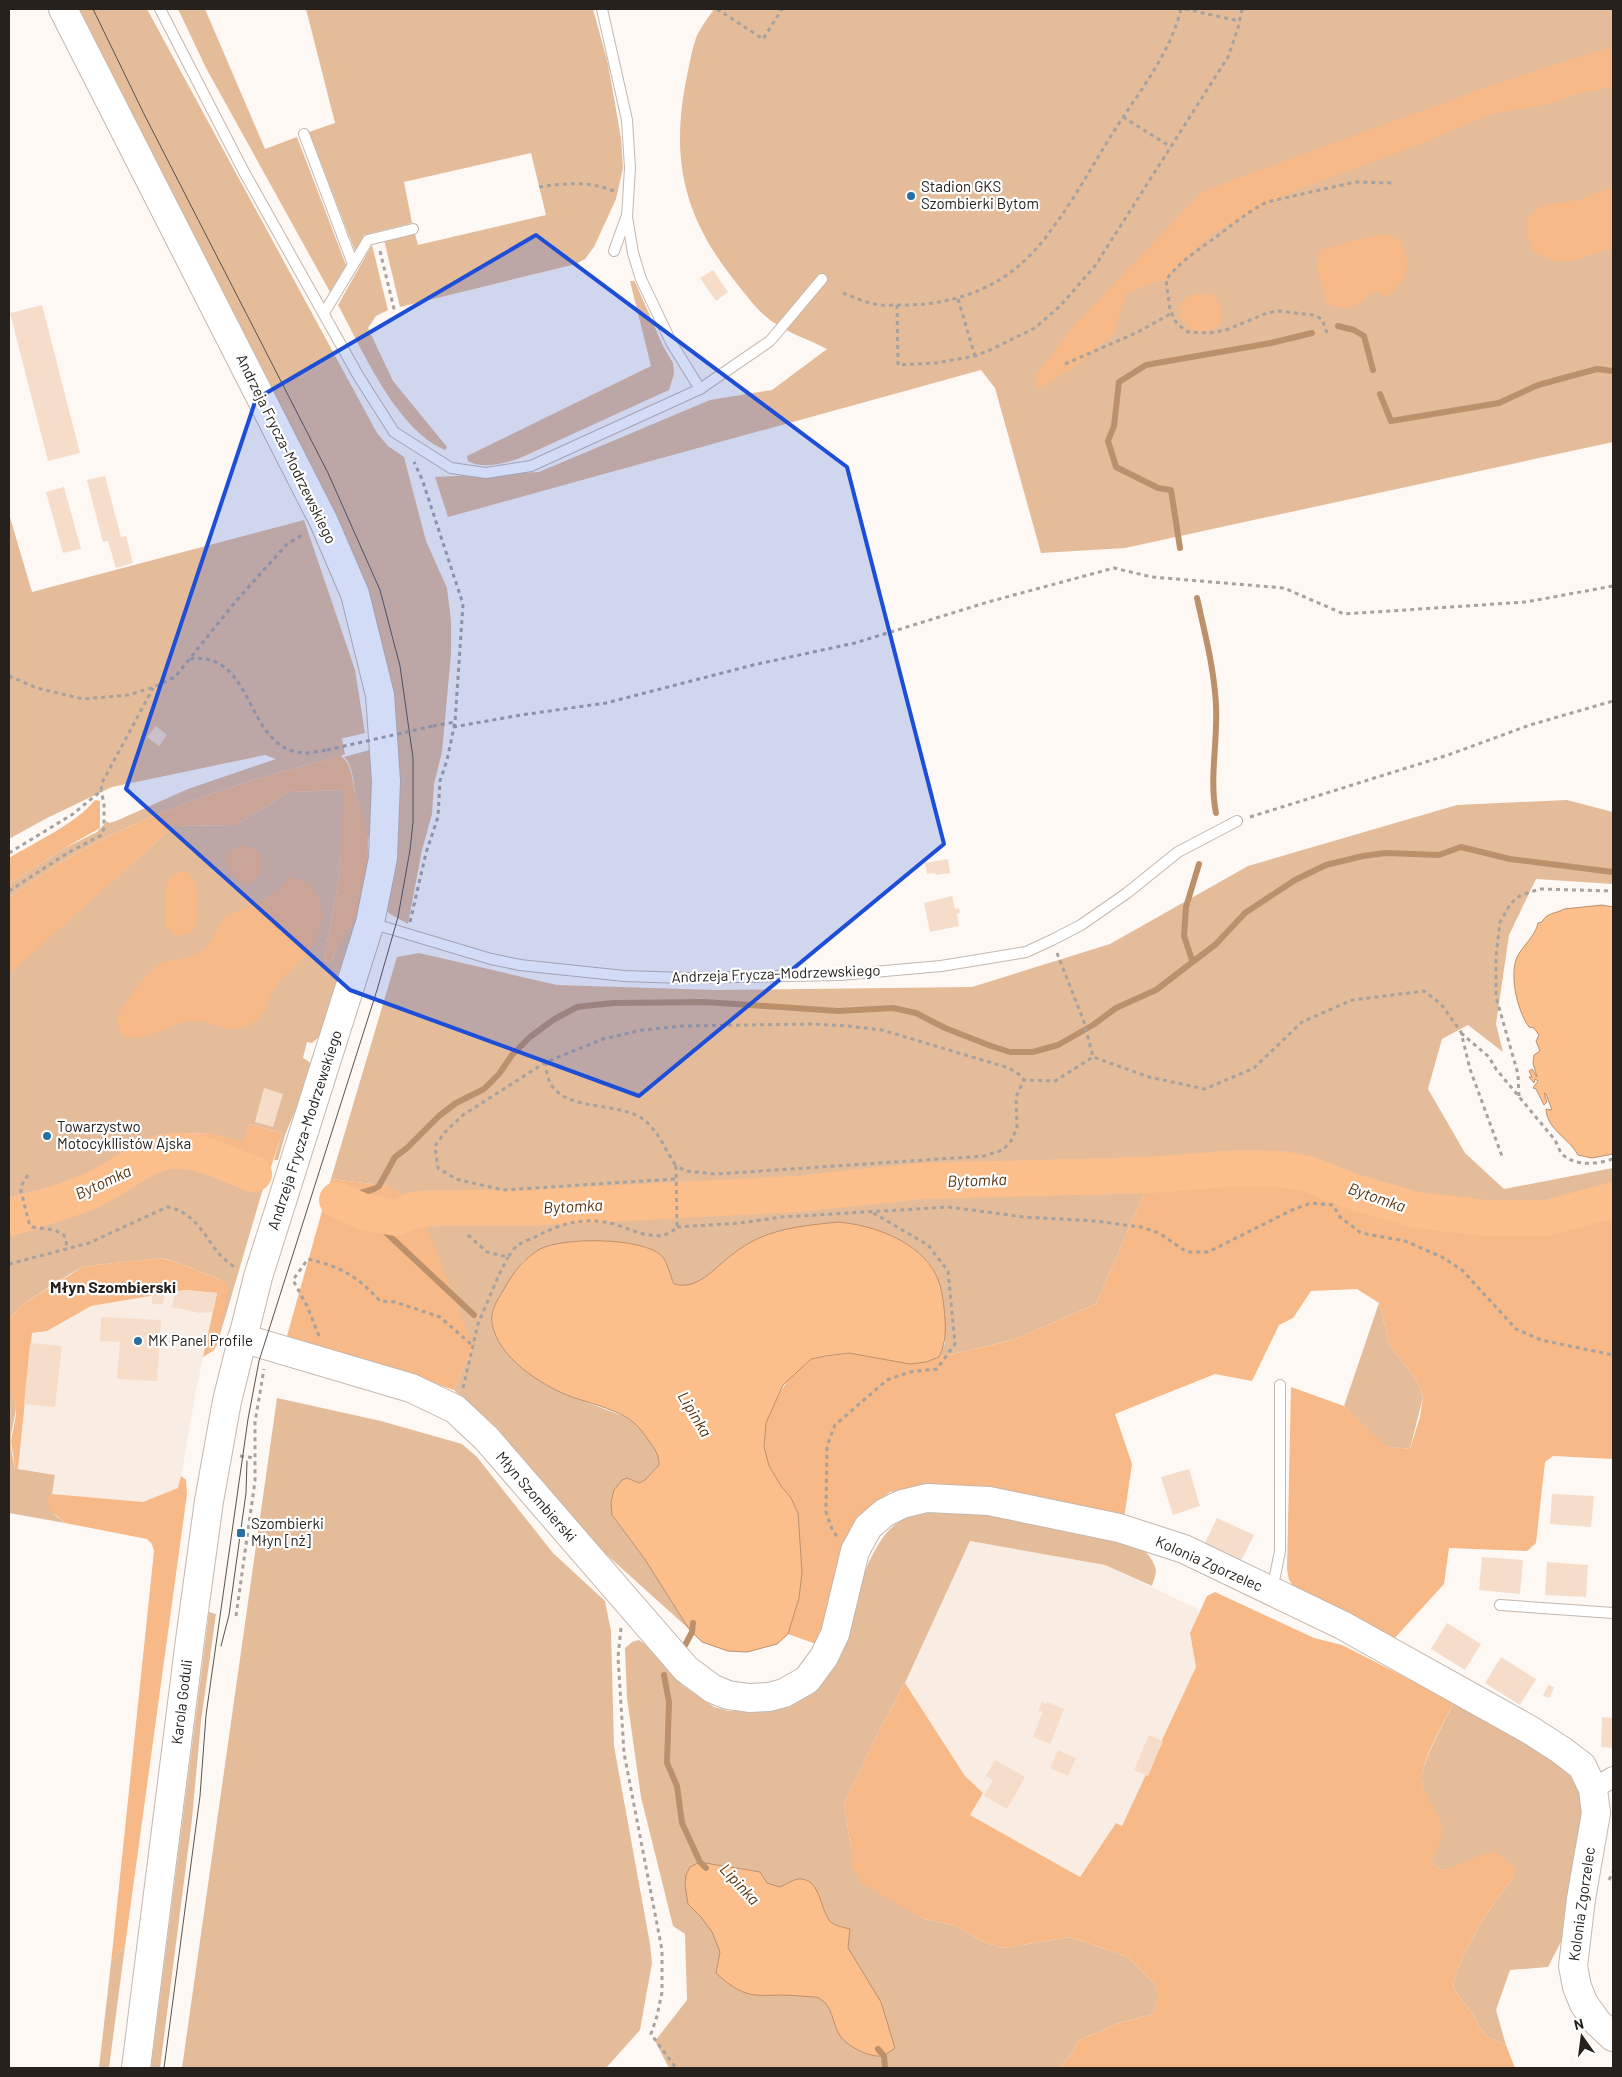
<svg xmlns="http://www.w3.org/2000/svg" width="1622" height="2077" font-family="Barlow,sans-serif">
<rect width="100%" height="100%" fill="#fdf8f4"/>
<g fill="#f8ece3">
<polygon points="185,1290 217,1293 197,1385 179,1488 143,1502 52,1494 55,1475 18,1469 32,1333 47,1331 91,1306"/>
<polygon points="970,1541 1105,1565 1200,1610 1190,1633 1196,1667 1122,1826 1116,1823 1080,1877 970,1815 983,1793 965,1776 905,1683"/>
</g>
<g fill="#e5bc9a">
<polygon points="76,9 147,9 377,433 388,446 404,457 426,541 447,588 451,621 451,654 442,752 434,784 432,814 422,850 408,924 390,914 386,910 387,675"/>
<polygon points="178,9 205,9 265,149 297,137 346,265 330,292 206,68"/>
<polygon points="306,9 593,9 608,64 621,138 623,168 616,199 594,247 585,259 576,264 400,307 384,240 415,234 418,245 546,215 531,153 404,182 412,223 364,235 355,251 309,132 335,123"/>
<path d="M714,9H1613V442L1125,548L1041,553L995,388L981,370L448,517L435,477L539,472L710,400L772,390L827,349C808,339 787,333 770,320C756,309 745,294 734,280C686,219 671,163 685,86C688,71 691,53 696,38C700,28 708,18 714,9Z"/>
<path d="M372,245L388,310L376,316L368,328L393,381L447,447L445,450C396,429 363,351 338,305Z"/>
<path d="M630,281H634L636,284L663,346L673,363L674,374L669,390L520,458C506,463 482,470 468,461L467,456L651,366Z"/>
<path d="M9,514L32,592L304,520L355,670L365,733L340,739H342L345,754L341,756C225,785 105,824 9,898V884L63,849L97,832L107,821L109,823L116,821L188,789L276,759L265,755L112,787L47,818L9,839Z"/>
<path d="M373,749L371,815L368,844C367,827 361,814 356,798C353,785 354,767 344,757Z"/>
<path d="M345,790L338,883L324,960L331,962L339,943L359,908L348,953L320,1036L312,1043L307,1042L303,1058C311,1062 312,1065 311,1073L285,1135L278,1160H274L282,1133L249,1124L243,1143L210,1133L157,1135L78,1180L9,1198V973L174,826L236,825L289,792Z"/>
<polygon points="1567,800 1613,812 1613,884 1536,879 1509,935 1496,1024 1503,1052 1468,1025 1442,1039 1428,1089 1465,1153 1504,1189 1613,1168 1613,1213 1569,1226 1515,1232 1433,1226 1390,1218 1298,1185 1252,1183 1146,1189 1096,1304 1013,1340 939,1357 945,1343 942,1291 936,1275 929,1263 914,1249 889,1235 734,1253 708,1276 695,1283 683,1286 674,1284 671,1277 647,1247 623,1243 576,1241 523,1261 496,1303 491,1321 498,1341 544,1384 570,1396 626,1417 639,1427 658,1453 659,1465 645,1480 639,1483 627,1478 612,1515 644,1558 689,1629 588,1538 524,1461 454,1390 473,1346 388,1186 331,1179 397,957 419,953 557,985 715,990 972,987 1110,944 1248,866 1457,805"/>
<polygon points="170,1157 194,1160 228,1174 265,1182 217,1345 214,1350 223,1281 179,1263 162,1258 95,1265 81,1268 70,1274 23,1304 9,1319 9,1225 32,1220 32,1218 37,1215 107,1193 132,1179 153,1161"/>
<polygon points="1379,1303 1390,1346 1416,1379 1423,1397 1410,1449 1385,1446 1344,1406"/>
<path d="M9,1388C23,1412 10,1421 11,1443C11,1451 13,1459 15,1467L18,1469L55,1475L52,1494L48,1499L55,1515L65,1523L9,1513Z"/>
<polygon points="277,1398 381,1421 462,1444 477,1457 553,1553 605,1601 611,1631 614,1746 650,1944 652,1963 640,2030 606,2068 182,2068"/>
<path d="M974,1510L1132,1541C1142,1547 1153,1557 1156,1570C1156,1575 1153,1582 1152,1586L1105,1565L970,1541L905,1683L878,1733L844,1803L851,1849V1864L924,1919L953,1925L986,1943L1004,1948L1070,1937L1128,1957L1155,1984L1158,1992V2000L1153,2014L1116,2024L1078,2041L1072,2053L1059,2068H669L655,2041L687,2000L685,1934L673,1926L641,1797L627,1698L625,1648L632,1642L639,1640L649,1647L682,1685L714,1707L729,1711L757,1710L832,1668C844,1632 867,1540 899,1522C921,1509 950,1511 974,1510Z"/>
<polygon points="209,1612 216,1614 201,1721 192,1819 160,2068 151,2068"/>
<path d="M1454,1702L1563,1765L1572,1775L1578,1787L1584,1810L1564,1936L1548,1967L1510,1970L1496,2010L1506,2045L1488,2037L1481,2029L1472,2013L1453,1988C1456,1958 1493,1902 1513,1879L1462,1864L1443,1871L1431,1862L1441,1824C1434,1811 1424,1797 1422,1781C1420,1764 1446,1719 1454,1702Z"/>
<polygon points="125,1946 109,2068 99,2068 111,1963"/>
</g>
<g fill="#f6b987">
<polygon points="1613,46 1613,85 1610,87 1576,94 1550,104 1491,114 1418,145 1294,191 1213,233 1166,279 1150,284 1127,293 1123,302 1114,333 1077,365 1037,390 1036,375 1074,325 1203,191 1484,88"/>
<path d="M1613,187V249C1592,251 1573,266 1551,260C1545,259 1539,254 1533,252L1527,235V218L1543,205L1578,200Z"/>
<path d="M1388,234L1400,240C1402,246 1406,253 1407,259C1409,274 1398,290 1386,297L1377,291C1355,302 1355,315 1327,304C1322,287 1313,268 1321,250L1354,240Z"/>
<polygon points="1200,294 1214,294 1222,312 1220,325 1196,334 1180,318 1178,308 1187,296"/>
<path d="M341,756C353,765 352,781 355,794C358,806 364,816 366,827C371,849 366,895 356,915C347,931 337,945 331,962L324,960L338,883L344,790L289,792L236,825L174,826L9,974V898C105,824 225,785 341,756Z"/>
<path d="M95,800L100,801V828L63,849L9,884V858C34,843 78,822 95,800Z"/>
<path d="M245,845L260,853L263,864L260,876L248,884L242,883C229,868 211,853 245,845Z"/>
<polygon points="181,871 188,872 194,881 197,897 196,906 198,918 193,931 176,937 166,927 166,887 170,876"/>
<path d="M290,877C305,879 312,884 319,897C324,908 323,915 320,926C317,934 316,941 312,948C302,963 285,972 275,987C267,1000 268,1013 254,1022C229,1038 219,1022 195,1021C170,1020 155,1043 122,1037C120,1031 117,1024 118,1018C121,1005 150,968 162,963C174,958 188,959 199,953C213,945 214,931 223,920C232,911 243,910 254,905C267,898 281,889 290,877Z"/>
<path d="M249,1124L282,1133L270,1170L195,1148C154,1143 130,1168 95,1184C76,1192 56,1198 36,1204L26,1202L18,1210L9,1213V1198L78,1180L157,1135L210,1133L243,1142Z"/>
<polygon points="331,1179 388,1186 417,1202 473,1346 454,1390 287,1336"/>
<polygon points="1252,1183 1298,1185 1390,1218 1433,1226 1515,1232 1569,1226 1613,1213 1613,1459 1553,1456 1545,1462 1536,1543 1527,1551 1449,1548 1444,1584 1392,1641 1296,1590 1289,1580 1287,1569 1291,1387 1344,1406 1386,1446 1410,1449 1420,1417 1423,1397 1416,1379 1390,1346 1379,1303 1357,1289 1311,1291 1293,1318 1279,1325 1252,1381 1215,1374 1115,1414 1132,1464 1124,1519 927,1484 890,1492 861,1514 841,1555 823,1632 816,1644 788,1634 799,1598 802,1572 791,1498 781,1486 769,1466 764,1447 766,1423 773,1403 790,1377 811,1359 849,1353 889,1360 926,1362 939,1357 1013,1340 1096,1304 1146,1189"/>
<polygon points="161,1258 179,1263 223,1281 228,1286 228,1293 214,1350 203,1357 217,1293 185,1290 91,1306 47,1331 32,1333 18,1469 15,1467 11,1441 16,1415 15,1404 9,1388 9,1319 23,1304 81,1268 95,1265"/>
<polygon points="181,1476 186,1480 187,1494 125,1946 111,1963 154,1551 152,1544 147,1539 65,1523 50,1510 47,1499 52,1494 143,1502 178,1488"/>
<path d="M1215,1592L1314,1638L1342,1645L1454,1702C1445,1720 1421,1761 1422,1780C1423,1798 1442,1814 1442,1830C1442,1840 1435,1853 1431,1862L1443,1871L1481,1855L1496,1852L1516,1869L1513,1879C1493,1902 1456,1958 1453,1988L1472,2013L1481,2029L1488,2037L1506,2045L1515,2068H1059L1072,2053L1078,2041L1116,2024L1153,2014L1158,2000V1992L1155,1984L1128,1957L1070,1937L1004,1948L986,1943L953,1925L924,1919L861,1883L851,1864V1849L844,1803L878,1733L905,1683L965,1776L983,1793L970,1815L1080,1877L1116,1823L1122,1826L1196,1667L1190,1633L1207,1596Z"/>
</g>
<g fill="#fcbf8c" stroke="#bc906b">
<path d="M1602,905L1613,907V1154L1592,1158L1578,1155C1569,1138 1547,1130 1546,1109L1552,1110L1546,1094L1544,1093L1547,1102L1544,1105L1536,1089L1533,1088L1538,1081L1535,1079L1534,1083L1529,1077H1532L1529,1071L1532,1069L1537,1077L1533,1063L1534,1055L1540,1051L1536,1041L1539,1035L1534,1028L1529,1027C1517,1011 1507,969 1520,952C1526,943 1536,934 1538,923L1542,922C1547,912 1556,914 1564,909Z"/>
<path d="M838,1222C873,1225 919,1241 936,1275C941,1285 943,1297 944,1308C946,1326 947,1340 939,1357L926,1362L910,1364L849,1353L826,1356L811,1359L783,1385L766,1423L764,1447L769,1466L781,1486L791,1498L798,1513L802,1572L799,1598L788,1634L777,1644L747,1652L728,1651L702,1642L689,1629L644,1558L612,1515L611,1502L614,1490L622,1480L627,1478L639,1483L645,1480L659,1465C659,1455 655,1449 649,1441C643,1432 636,1423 626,1417C610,1408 590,1403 572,1397C542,1386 497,1357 492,1323C490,1312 497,1300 503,1291C512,1274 523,1259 540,1249C563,1237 643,1237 662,1256C668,1263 670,1276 674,1284C698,1291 715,1267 733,1254C740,1248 750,1242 759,1238C784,1227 811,1225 838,1222Z"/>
<path d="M700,1862C720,1866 740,1868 760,1872L767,1883L780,1887C785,1885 792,1880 798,1879C820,1877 820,1908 829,1920C833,1926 843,1927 850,1929L848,1948L881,2002L895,2048C892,2050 888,2053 885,2055C873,2060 845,2046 839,2034C832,2022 833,2006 819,1998C814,1996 806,1997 800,1996C760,1992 750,2005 716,1973L720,1952L712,1932L701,1917L688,1904L685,1885L686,1875L690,1867Z"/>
</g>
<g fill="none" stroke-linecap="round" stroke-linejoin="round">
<g stroke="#bc906b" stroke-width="6">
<polyline points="1338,326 1354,330 1364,336 1373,370"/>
<polyline points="1380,394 1391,421 1499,403 1538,385 1597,369 1613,371"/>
<polyline points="1180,548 1171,490 1158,488 1116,467 1108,441 1114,426 1119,382 1146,365 1271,343 1312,333"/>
<path d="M1197,598C1205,634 1214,668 1216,705C1218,741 1209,778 1216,813"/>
<polyline points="1192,960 1184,936 1186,907 1199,864"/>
<polyline points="337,1200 374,1189 379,1186 395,1157 407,1148 439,1116 456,1103 484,1089 499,1074 512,1055 530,1037 553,1020 577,1007 613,1003 705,1002 838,1011 893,1008 916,1013 945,1028 991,1046 1010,1052 1033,1052 1058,1045 1093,1025 1116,1008 1156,990 1216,944 1245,913 1295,880 1326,865 1363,856 1386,853 1439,855 1461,847 1510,859 1613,872"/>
<polyline points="364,1212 474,1315"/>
<polyline points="684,1647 692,1632 693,1623"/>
<polyline points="664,1675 669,1702 667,1763 677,1786 682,1823 700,1862 706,1868"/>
<polyline points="878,2049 884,2056 885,2068"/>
</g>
<g stroke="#fcbf8c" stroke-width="36">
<polyline points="337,1200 364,1212 396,1218 414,1210 435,1208 524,1208 797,1194 922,1181 1151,1175 1239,1168 1281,1169 1308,1174 1354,1192 1416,1210 1485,1218 1547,1218 1613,1200"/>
<path d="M9,1218C38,1209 68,1201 95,1189C121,1177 144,1153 174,1151C201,1149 229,1166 254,1174"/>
</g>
</g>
<g fill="#f6ddc9">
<polygon points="713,270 728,292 716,301 700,278"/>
<polygon points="42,305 80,453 48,461 10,313"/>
<polygon points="105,476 121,537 126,536 133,563 116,568 108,541 103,542 87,480"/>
<polygon points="64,487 81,549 63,553 46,492"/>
<polygon points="156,726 167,735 159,746 147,737"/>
<polygon points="948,859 950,873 936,875 935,873 927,874 925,863"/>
<polygon points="952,896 955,909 959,908 960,913 957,914 959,926 930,932 924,903"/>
<polygon points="264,1088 283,1094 273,1127 255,1122"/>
<polygon points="185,1290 217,1293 213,1312 200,1313 172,1307 175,1292"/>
<polygon points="165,1293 163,1304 152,1304 152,1295"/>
<polygon points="101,1317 161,1320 157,1381 117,1379 120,1342 100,1341"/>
<polygon points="30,1343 62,1346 55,1407 24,1404"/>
<polygon points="1189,1469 1200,1506 1173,1515 1161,1477"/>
<polygon points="1552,1494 1594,1496 1591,1527 1550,1524"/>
<polygon points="1217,1518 1254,1535 1240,1563 1204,1545"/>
<polygon points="1482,1557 1523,1560 1520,1594 1479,1590"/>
<polygon points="1547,1562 1588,1565 1586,1597 1545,1595"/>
<polygon points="1447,1623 1481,1644 1465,1670 1431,1649"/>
<polygon points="1501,1657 1536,1679 1520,1705 1485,1683"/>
<polygon points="1548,1685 1554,1687 1550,1698 1543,1696"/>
<polygon points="1042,1702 1046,1704 1047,1702 1064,1709 1050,1744 1033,1737 1043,1712 1038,1711"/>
<polygon points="1602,1717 1613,1718 1613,1748 1601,1747"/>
<polygon points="1149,1735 1163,1741 1148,1776 1134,1770"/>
<polygon points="1058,1750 1076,1758 1068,1776 1050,1768"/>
<polygon points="995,1760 1025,1777 1007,1809 984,1796 993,1780 986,1776"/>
</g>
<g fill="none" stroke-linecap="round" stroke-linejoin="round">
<defs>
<g id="lane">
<polyline points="160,9 243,170 359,377 394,432 451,468 486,473 531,466 700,389 770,341 822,279"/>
<polyline points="602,9 627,120 630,168 627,217 633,253 641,279 671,342 700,389"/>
<polyline points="304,134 353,264"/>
<polyline points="614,251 626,218"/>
<polyline points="324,313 368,240 413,229"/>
<polyline points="371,923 491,959 520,965 624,976 685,978 840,975 941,966 1026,952 1052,940 1081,925 1127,893 1178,852 1237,821"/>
<polyline points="1269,1589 1275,1576 1280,1551 1280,1385"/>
<polyline points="1500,1605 1613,1613"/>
</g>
<polyline id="street" points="1593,1789 1613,1777"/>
<g id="secondary">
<polyline points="63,9 324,522 355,594 380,695 386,781 383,858 370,923 258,1277 227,1401 209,1501 190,1640 136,2068"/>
<polyline points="242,1338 411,1388 455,1409 486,1438 686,1669 713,1689 728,1695 749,1698 769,1697 784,1693 807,1680 824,1657 835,1634 855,1551 868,1527 884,1513 902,1504 927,1498 989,1501 1119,1528 1184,1549 1342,1625 1530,1730 1561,1750 1582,1766 1593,1789 1596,1813 1581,1899 1573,1966 1577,1987 1584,2004 1597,2022 1613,2037"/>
</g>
</defs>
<use href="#lane" stroke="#c4b7ad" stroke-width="12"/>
<use href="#street" stroke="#c4b7ad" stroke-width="22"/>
<use href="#secondary" stroke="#c4b7ad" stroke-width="30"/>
<g stroke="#a7a29e" stroke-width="3" stroke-dasharray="4 4" stroke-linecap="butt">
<polyline points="717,9 763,39 782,9"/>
<polyline points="1185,9 1239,21"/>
<polyline points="1123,117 1171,147"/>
<path d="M539,187C565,183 589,181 614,191"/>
<polyline points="380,251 395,313"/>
<path d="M843,293C853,297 864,302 875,304C882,306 891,305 898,305C942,306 987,294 1021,264C1057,232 1088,172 1114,131C1139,92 1170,54 1181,9"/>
<polyline points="958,299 975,356"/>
<polyline points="897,305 898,365 936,363 975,356 990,350 1035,328 1061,305 1095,266 1228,57 1238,28 1242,9"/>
<path d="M1327,333L1322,319L1313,315L1279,311L1267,313L1226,330L1210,333L1188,332L1177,324L1170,310L1166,280C1179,262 1198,250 1216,237C1233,224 1249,211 1267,202L1355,182L1392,183"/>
<polyline points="1065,364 1138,332 1172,313"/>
<path d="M190,659C256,650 244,750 304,753C311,753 320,751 327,750"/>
<polyline points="9,676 37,688 83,699 129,695 154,687 175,677 236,601 287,544 304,534"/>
<polyline points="433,726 455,722"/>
<polyline points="453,727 521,715 606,703 753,665 855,643 988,602 1114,568 1152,577 1284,588 1344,614 1526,602 1613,586"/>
<polyline points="1250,817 1448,755 1530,725 1613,701"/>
<polyline points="9,853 73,814 101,791 102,783 153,688"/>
<polyline points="9,891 69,852 100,836 104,829 104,803 101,791"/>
<polyline points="410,922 426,853 438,817 440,781 447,760 455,722 463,604 422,479 414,462"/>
<polyline points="1057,953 1084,1022 1093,1057 1149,1077 1205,1089 1254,1068 1302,1022 1352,1000 1424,991 1441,1004 1461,1032 1470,1069 1503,1159"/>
<path d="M1461,1033L1489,1057L1496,1069L1555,1140C1557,1144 1559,1150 1562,1154C1575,1167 1597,1164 1613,1159"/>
<path d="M546,1062C545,1117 613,1098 643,1119C658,1130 666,1151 676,1166"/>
<polyline points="1519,1096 1518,1074 1496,997 1496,956 1500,922 1511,903 1521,895 1540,889 1613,891"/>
<polyline points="28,1175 21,1186 21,1191 29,1223 32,1227 55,1230 64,1235 68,1249"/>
<polyline points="675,1179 503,1190 456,1179 438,1168 435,1146 445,1132 463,1115 546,1062 603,1039 642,1030 683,1026 812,1024 848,1026 882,1030 1009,1068 1020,1075 1024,1080"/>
<polyline points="677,1227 740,1223 782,1217 949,1207 1024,1217 1095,1221 1141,1227 1159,1233 1187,1252 1208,1252 1292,1210 1311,1203 1333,1205 1340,1217 1361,1233 1405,1241 1442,1257 1462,1270 1516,1329 1541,1340 1613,1355"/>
<path d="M468,1235L487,1252L508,1257C511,1253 514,1248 518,1245C523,1242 530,1239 535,1237C558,1225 578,1218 605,1222C627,1225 657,1248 677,1227L676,1166L686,1171L716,1174L984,1156L1003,1150L1011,1141L1017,1128L1016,1097L1024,1080L1055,1081L1093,1057"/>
<path d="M9,1264L89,1243L167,1207C192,1211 202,1231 216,1250C221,1257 229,1263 236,1268"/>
<path d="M319,1336L307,1306L293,1280L308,1259C341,1267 356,1275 380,1301L395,1302L440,1317L473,1346"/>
<polyline points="463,1388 478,1324 498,1277 508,1257"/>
<polyline points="240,1456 255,1458"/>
<polyline points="837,1536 833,1532 826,1512 827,1446 835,1425 887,1380 909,1372 937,1369 955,1344 948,1271 928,1245 870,1211"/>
<polyline points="236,1616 255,1481 255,1422 264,1369"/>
<polyline points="621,1628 618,1657 624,1753 662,1950 662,1992 657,2016 651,2034 676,2068"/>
<polyline points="1609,1880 1613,1872"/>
</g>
<use href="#lane" stroke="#fff" stroke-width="10"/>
<use href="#street" stroke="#fff" stroke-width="20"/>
<use href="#secondary" stroke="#fff" stroke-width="28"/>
<g stroke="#58534f" stroke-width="1">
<polyline points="93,9 144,114 328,473 380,590 400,666 413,758 413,822 410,850 398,917 377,990 259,1361 248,1419 206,1715 200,1796 164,2068"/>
<polyline points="221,1646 229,1615 246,1493 247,1461"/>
</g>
<polyline stroke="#a7a29e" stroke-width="3" stroke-dasharray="4 4" stroke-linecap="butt" points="327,750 433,726"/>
</g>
<path fill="#1d4ed8" fill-opacity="0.2" stroke="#1d4ed8" stroke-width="4" stroke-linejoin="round" d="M536,235L847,467L944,844L639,1096L350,990L126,789L256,399Z"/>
<g fill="#2670a3" stroke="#fff" stroke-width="2">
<circle cx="911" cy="196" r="5"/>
<circle cx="47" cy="1136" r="5"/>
<circle cx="138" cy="1341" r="5"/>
<rect x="236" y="1528" width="10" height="10" rx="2.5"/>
</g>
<g text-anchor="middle" stroke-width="4.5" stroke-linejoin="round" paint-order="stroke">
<g font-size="15" fill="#26211d" stroke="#fff" text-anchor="start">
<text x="921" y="192">Stadion GKS<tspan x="921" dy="17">Szombierki Bytom</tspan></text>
<text x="57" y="1132">Towarzystwo<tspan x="57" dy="17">Motocykllistów Ajska</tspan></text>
<text x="148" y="1346">MK Panel Profile</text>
<text x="251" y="1529">Szombierki<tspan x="251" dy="17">Młyn [nż]</tspan></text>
</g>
<g font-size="15" fill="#26211d" stroke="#fff">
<text transform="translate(286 449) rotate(64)" y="5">Andrzeja Frycza-Modrzewskiego</text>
<text transform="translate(776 974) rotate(-2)" y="5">Andrzeja Frycza-Modrzewskiego</text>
<text transform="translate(305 1130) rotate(-72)" y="5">Andrzeja Frycza-Modrzewskiego</text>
<text transform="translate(536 1497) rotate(49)" y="5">Młyn Szombierski</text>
<text transform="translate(1209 1564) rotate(24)" y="5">Kolonia Zgorzelec</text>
<text transform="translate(182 1702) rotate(-83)" y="5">Karola Goduli</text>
<text transform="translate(1582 1904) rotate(-82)" y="5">Kolonia Zgorzelec</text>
</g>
<g font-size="16" font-style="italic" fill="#59320a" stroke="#fff">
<text transform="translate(977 1180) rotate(-2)" y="6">Bytomka</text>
<text transform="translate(103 1182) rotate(-25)" y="6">Bytomka</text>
<text transform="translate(1377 1197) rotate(19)" y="6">Bytomka</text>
<text transform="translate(573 1206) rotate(-3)" y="6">Bytomka</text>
<text transform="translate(695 1414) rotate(59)" y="6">Lipinka</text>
<text transform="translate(740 1884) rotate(47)" y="6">Lipinka</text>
</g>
<g font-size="16" font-weight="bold" fill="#26211d" stroke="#fff">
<text x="113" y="1293">Młyn Szombierski</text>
</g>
</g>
<rect width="1622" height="2077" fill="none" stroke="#26211d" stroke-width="20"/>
<g transform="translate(1582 2037) rotate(346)" stroke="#ffffff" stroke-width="4" paint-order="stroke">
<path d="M0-4L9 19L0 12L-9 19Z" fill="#26211d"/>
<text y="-8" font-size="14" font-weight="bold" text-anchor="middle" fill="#26211d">N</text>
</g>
</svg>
